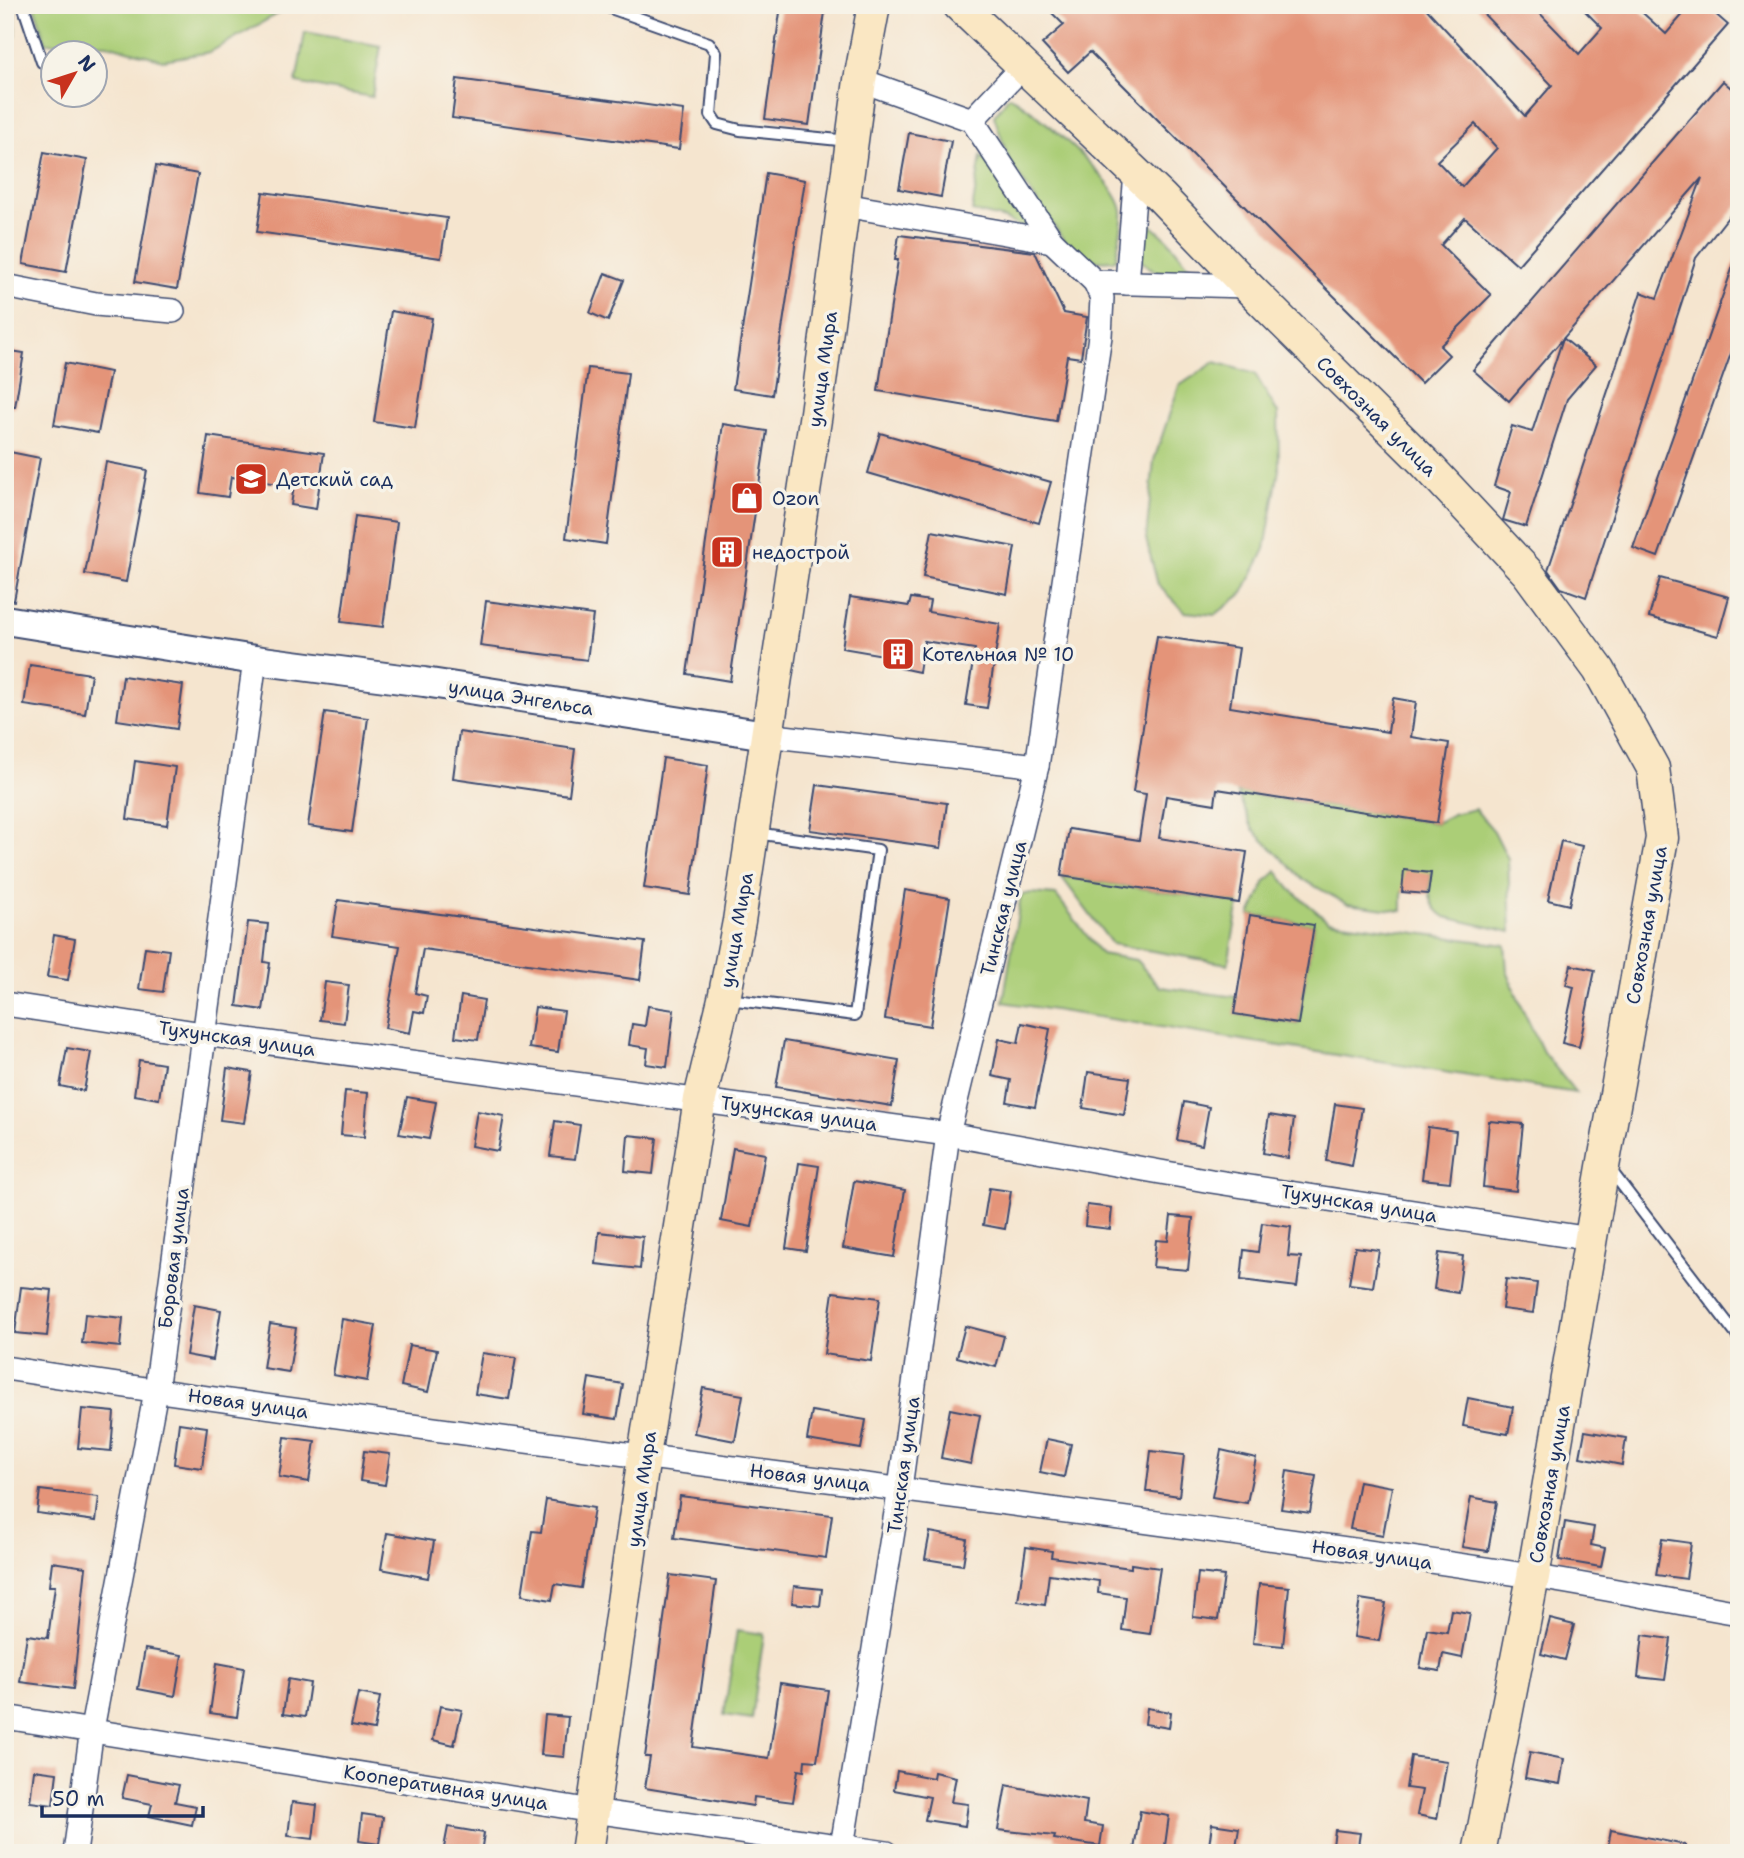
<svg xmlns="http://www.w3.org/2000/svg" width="1744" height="1858" font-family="'Shantell Sans',sans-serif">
<rect width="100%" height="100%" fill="#f7f3e8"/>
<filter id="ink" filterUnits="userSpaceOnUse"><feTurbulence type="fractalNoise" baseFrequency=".0143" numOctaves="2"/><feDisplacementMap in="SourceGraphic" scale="14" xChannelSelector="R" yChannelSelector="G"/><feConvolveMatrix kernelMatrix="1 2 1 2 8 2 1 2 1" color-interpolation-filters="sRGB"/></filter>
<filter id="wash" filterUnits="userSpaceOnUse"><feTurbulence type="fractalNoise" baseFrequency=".00686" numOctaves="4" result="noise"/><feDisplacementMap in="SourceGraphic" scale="28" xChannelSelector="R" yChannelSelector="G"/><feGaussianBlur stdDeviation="1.57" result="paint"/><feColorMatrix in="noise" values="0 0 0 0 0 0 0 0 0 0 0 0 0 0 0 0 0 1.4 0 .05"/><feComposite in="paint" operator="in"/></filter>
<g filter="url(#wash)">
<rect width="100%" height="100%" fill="#f5e5cf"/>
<g fill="#abce77" stroke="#637e6a" stroke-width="2">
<polygon points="5,5 10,5 15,12 16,36 8,45 5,45"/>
<polygon points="34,5 284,5 286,9 210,52 163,60 107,44 46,43"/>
<polygon points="305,32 381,46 372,97 296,83"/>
<path d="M1009,96C1035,109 1118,182 1122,211C1124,224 1117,246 1116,260L1096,261L1069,247L1010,163L994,116Z"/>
<polygon points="981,156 996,170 1037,235 1005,219 972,211"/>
<path d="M1142,217L1168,240L1189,266C1168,280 1155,274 1138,258Z"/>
<polygon points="1215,362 1255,374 1278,413 1279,469 1265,549 1243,593 1215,615 1185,612 1158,585 1146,539 1154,460 1179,386"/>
<path d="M1237,792L1436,823L1453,814L1475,809L1494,831L1508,859L1511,932L1445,917C1428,906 1428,892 1431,873L1402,892V911L1347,904L1304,880L1253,830Z"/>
<polygon points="1277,871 1290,889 1328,921 1505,945 1507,971 1522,1008 1543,1052 1576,1093 1003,1002 1021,895 1031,893 1056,895 1101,954 1136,960 1160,987 1237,997 1235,1014 1298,1024 1314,925 1250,915 1266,881"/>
<polygon points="1061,876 1239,903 1228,964 1112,944"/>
<polygon points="737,1630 764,1634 752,1719 724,1715"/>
</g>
<g id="blocks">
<g fill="#e49479" fill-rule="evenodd">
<polygon points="781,5 826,5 809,125 765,119"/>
<path d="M1044,5H1423L1525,116L1552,85L1475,5H1532L1579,54L1602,28L1579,5H1634L1666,34L1691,5H1705L1728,25L1518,265L1465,218L1441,245L1491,295L1440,346L1449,355L1421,383L1090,52L1068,72L1042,44L1064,25ZM1475,124L1497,148L1462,187L1437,161Z"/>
<polygon points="457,79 684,110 679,149 452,118"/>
<polygon points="1723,81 1739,95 1739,203 1696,258 1586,597 1561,588 1548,570 1641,292 1657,298 1702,178 1509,401 1473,370"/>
<polygon points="909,133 951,141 941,197 899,189"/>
<polygon points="44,152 87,160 66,272 23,264"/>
<polygon points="156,166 198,174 177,289 135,282"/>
<polygon points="766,173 805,180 772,395 733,389"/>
<polygon points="263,192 447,218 441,258 257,232"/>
<polygon points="899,235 1035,252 1064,313 1087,317 1081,358 1067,356 1056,421 878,391 898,260 895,260"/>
<polygon points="1736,258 1739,259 1739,331 1658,557 1633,548"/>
<polygon points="605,273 624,280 608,321 590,313"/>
<polygon points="391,311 432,318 415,428 374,422"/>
<polygon points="1563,338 1596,365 1567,399 1526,527 1503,520 1511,492 1494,486 1512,426 1532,432"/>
<polygon points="5,350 24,353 15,407 5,407"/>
<polygon points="65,363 110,372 98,433 54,425"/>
<polygon points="588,368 628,373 606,544 566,538"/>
<polygon points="723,424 767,431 730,681 687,674"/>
<polygon points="880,433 1051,482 1039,523 868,473"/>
<polygon points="208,436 324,453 316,509 291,505 294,486 231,477 228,497 200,493"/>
<polygon points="5,451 40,458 14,601 5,600"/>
<polygon points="106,462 147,470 126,582 85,574"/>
<polygon points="355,516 397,522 383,627 341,622"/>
<polygon points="932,531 1015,547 1007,594 923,577"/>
<polygon points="1660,578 1729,597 1718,636 1649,617"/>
<polygon points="850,597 909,606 911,598 930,601 928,612 1000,624 987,708 966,705 975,649 924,641 919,672 900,668 901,658 842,648"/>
<polygon points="486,601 593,615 587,660 480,646"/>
<polygon points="1157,636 1239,648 1230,707 1388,732 1393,698 1416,702 1411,737 1449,743 1437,823 1217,789 1215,804 1166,796 1159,838 1247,852 1239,903 1061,876 1069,829 1139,840 1146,794 1133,792"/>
<polygon points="30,665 91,674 85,714 24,705"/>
<polygon points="123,676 183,685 177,729 117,720"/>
<polygon points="325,712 368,718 352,832 308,826"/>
<polygon points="459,732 575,749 569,795 453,778"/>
<polygon points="663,758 708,765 690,895 644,888"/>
<polygon points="135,761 175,767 167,825 127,819"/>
<polygon points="817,785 947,803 941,848 810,830"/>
<polygon points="1561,841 1582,846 1569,905 1548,900"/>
<polygon points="1404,870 1431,873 1428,894 1402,892"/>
<polygon points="905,890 950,898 930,1026 885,1019"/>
<polygon points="338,900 645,942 640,980 423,949 415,993 427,996 424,1013 414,1011 410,1033 385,1028 400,946 332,936"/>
<polygon points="1250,915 1314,925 1298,1024 1234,1014"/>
<polygon points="248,922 268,924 264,962 270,963 263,1010 237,1006"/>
<polygon points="54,935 75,939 68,980 47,977"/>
<polygon points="145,947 169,950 163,992 139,989"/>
<polygon points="1571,965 1595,970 1579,1047 1562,1043 1574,987 1566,985"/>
<polygon points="325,982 349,985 344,1023 320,1020"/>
<polygon points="461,996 484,1000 478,1040 455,1037"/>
<polygon points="648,1006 674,1010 667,1067 646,1064 648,1048 629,1045 632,1024 645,1026"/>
<polygon points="535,1007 564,1011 558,1052 529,1048"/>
<polygon points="1022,1023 1050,1029 1035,1107 1007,1102 1011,1080 992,1076 999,1039 1018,1043"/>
<polygon points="784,1041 899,1060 892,1106 776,1087"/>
<polygon points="67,1048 91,1052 84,1091 60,1086"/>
<polygon points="139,1060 164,1064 159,1099 134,1095"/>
<polygon points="227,1068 252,1072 244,1123 220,1120"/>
<polygon points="1088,1072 1130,1078 1124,1115 1083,1108"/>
<polygon points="345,1091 368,1093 364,1137 341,1135"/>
<polygon points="407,1097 436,1102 429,1139 399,1134"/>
<polygon points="1184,1102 1209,1107 1202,1145 1177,1140"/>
<polygon points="1335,1104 1362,1108 1352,1166 1326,1161"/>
<polygon points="477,1111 504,1116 498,1151 471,1146"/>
<polygon points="1269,1115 1294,1119 1288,1158 1263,1153"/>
<polygon points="555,1121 580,1125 575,1159 550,1156"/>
<polygon points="1489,1121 1523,1124 1516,1191 1483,1187"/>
<polygon points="1428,1127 1456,1131 1450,1182 1422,1179"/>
<polygon points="628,1135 657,1138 653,1174 625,1171"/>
<polygon points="733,1148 765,1154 752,1227 721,1221"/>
<polygon points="799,1163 819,1166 806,1251 786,1248"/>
<polygon points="854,1181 905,1190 894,1257 843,1248"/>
<polygon points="989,1188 1011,1191 1005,1229 983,1225"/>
<polygon points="1087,1205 1112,1208 1110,1229 1085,1226"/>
<polygon points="1171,1216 1193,1218 1188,1270 1153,1267 1156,1240 1168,1241"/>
<polygon points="1262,1223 1291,1227 1288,1256 1301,1257 1297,1287 1241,1280 1244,1250 1258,1252"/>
<polygon points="599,1232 643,1237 640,1269 596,1264"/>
<polygon points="1355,1247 1379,1250 1373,1287 1349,1284"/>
<polygon points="1439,1253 1463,1256 1458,1293 1434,1289"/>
<polygon points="1506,1279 1537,1283 1533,1313 1502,1309"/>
<polygon points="21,1287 52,1290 47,1336 15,1333"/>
<polygon points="833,1292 880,1298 871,1361 824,1354"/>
<polygon points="194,1305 221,1310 213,1360 186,1355"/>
<polygon points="85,1314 123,1318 120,1347 82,1343"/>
<polygon points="342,1319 376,1325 367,1381 333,1375"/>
<polygon points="270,1324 296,1328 289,1372 263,1368"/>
<polygon points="965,1326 1004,1336 996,1367 957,1357"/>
<polygon points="409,1345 437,1350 428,1392 401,1386"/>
<polygon points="482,1353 516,1358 509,1399 475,1394"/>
<polygon points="589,1378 623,1384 617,1419 583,1414"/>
<polygon points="703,1388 743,1395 735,1441 694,1433"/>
<polygon points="1468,1398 1513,1407 1508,1434 1463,1426"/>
<polygon points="82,1409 114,1412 111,1451 78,1448"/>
<polygon points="950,1409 980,1415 971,1464 941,1458"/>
<polygon points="812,1411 866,1420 861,1449 807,1440"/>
<polygon points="179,1423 207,1427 202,1468 174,1464"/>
<polygon points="1585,1431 1626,1438 1622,1465 1580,1457"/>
<polygon points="285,1437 315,1441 309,1482 279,1477"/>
<polygon points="1047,1439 1071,1444 1064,1477 1040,1472"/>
<polygon points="1221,1450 1256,1458 1247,1503 1212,1497"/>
<polygon points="364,1451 390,1454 385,1485 360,1481"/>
<polygon points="1151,1451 1184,1455 1179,1496 1146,1491"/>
<polygon points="1287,1471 1316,1476 1310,1513 1281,1509"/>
<polygon points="1359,1481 1392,1487 1383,1535 1350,1529"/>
<polygon points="40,1490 99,1497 96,1521 37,1513"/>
<polygon points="680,1496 832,1515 826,1558 674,1538"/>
<polygon points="1471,1497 1497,1502 1488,1551 1462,1547"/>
<polygon points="546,1500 594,1508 581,1588 555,1584 552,1600 522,1595 532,1531 541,1532"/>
<polygon points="1565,1522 1594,1527 1591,1545 1605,1548 1601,1567 1559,1560"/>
<polygon points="930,1532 967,1539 963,1565 925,1559"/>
<polygon points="387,1533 434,1541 428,1578 381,1569"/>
<polygon points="1662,1539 1691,1543 1686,1579 1656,1575"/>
<polygon points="1026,1547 1052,1551 1051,1557 1131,1568 1131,1564 1160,1568 1150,1634 1122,1630 1126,1597 1098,1593 1099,1581 1049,1574 1045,1605 1018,1601"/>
<polygon points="52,1562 86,1567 73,1689 20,1682 27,1635 48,1638 55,1586 49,1586"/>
<polygon points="1198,1573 1224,1576 1218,1620 1193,1617"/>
<polygon points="670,1575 716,1581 693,1747 769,1758 780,1683 828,1690 817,1761 805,1760 804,1771 798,1770 793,1802 754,1797 753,1806 645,1788 650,1757 645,1757"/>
<polygon points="1259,1584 1289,1587 1283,1646 1253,1643"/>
<polygon points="794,1586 822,1589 820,1606 792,1603"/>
<polygon points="1360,1599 1386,1603 1379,1641 1354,1637"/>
<polygon points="1451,1610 1470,1613 1462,1658 1443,1654 1440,1671 1420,1668 1427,1629 1447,1632"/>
<polygon points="1550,1619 1574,1625 1565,1660 1541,1654"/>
<polygon points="1643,1635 1671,1639 1665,1680 1638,1677"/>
<polygon points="145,1649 182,1655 175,1696 138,1689"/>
<polygon points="217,1663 244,1668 237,1717 210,1713"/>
<polygon points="288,1679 310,1683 305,1717 283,1714"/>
<polygon points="358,1693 380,1697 374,1730 351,1726"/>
<polygon points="440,1706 462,1710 454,1745 433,1740"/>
<polygon points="1147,1708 1171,1712 1169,1728 1145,1724"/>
<polygon points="545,1715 568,1717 564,1757 541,1755"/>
<polygon points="1530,1752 1564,1759 1560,1784 1525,1778"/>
<polygon points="1411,1756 1447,1761 1437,1819 1417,1815 1422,1790 1406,1788"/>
<polygon points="34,1770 57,1773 53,1805 30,1802"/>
<polygon points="897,1771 933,1778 934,1772 956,1777 951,1802 968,1804 965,1826 925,1820 930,1797 894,1790"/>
<polygon points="127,1775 179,1785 175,1802 196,1806 192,1825 149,1816 152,1804 122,1798"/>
<polygon points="1006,1785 1087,1801 1084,1823 1103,1826 1100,1846 1054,1839 1055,1836 998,1830"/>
<polygon points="292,1802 317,1805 313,1839 288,1836"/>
<polygon points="1140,1811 1169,1816 1164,1853 1134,1850"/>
<polygon points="362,1814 383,1817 379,1844 359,1841"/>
<polygon points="1212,1824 1239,1828 1235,1853 1208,1853"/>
<polygon points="448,1827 484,1833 481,1853 443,1853"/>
<polygon points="1335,1830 1360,1833 1357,1853 1332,1853"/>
<polygon points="1611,1830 1685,1845 1685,1853 1607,1853"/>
</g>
</g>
</g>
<g filter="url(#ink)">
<use href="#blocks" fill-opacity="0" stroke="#3c4a6f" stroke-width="2"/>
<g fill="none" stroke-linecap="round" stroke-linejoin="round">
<defs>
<g id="service">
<polyline points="23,5 42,62"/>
<polyline points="602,5 709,43 716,53 711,115 717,124 740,130 849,141"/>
<polyline points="728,999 855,1015 878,850 755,833"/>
<polyline points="1609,1168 1739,1338"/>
</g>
<g id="minor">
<polyline points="972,120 1023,66"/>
<polyline points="844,205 1052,241"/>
<polyline points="1095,282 1247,286"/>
<polyline points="1127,283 1136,173"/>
<polyline points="5,286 96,304 173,311"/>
<polyline points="766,735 1037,766"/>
<polyline points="5,1004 203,1034 948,1134 1211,1181 1591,1239"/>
<path d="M5,1368C513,1446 1023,1499 1531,1576C1600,1587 1669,1601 1739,1613"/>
<polyline points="5,1717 593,1811 887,1853"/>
<polyline points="75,1853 92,1729 156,1391 255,660"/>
<polyline points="841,1853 900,1488 948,1134 1037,766 1100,336 1102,298 1095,282 1052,241 972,120 860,80"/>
</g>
<polyline id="tertiary" points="5,620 255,660 424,682 766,735"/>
<g id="secondary">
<polyline points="959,5 1161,197 1247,286 1425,463 1527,572 1599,670 1653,768 1662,838 1604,1161 1533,1577 1479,1853"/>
<polyline points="587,1853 644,1456 700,1099 724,999 739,921 816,413 860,80 874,5"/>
</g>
</defs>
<use href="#service" stroke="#3c4a6f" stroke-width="14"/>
<use href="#minor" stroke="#3c4a6f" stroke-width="26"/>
<use href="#tertiary" stroke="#3c4a6f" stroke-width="32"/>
<use href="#secondary" stroke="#3c4a6f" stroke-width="35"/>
<use href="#service" stroke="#fff" stroke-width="10"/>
<use href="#minor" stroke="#fff" stroke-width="23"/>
<use href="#tertiary" stroke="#fff" stroke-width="28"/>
<use href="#secondary" stroke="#fae7c3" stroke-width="32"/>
</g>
</g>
<defs>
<symbol id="school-square" viewBox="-11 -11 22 22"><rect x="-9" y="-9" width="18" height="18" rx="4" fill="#c8321e" stroke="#f7f3e8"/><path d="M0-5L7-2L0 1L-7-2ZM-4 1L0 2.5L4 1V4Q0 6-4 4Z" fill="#fff"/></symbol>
<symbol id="shop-square" viewBox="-11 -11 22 22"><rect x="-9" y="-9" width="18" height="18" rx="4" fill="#c8321e" stroke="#f7f3e8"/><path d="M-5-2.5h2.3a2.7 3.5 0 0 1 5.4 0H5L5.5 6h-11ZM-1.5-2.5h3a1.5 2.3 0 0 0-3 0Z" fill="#fff"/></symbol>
<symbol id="building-square" viewBox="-11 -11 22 22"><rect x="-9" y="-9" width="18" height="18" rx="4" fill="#c8321e" stroke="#f7f3e8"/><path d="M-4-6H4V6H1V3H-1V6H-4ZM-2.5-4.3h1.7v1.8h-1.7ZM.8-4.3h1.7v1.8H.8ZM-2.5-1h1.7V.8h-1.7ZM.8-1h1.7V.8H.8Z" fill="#fff"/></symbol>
</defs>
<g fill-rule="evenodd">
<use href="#school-square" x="232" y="460" width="38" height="38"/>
<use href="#shop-square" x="728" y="479" width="38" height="38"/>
<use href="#building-square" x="708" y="533" width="38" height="38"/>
<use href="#building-square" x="879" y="635" width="38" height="38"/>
</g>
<g text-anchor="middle" stroke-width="7" stroke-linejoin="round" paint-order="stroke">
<g font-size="19" fill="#1b2f5e" stroke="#f7f3e8">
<text transform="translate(822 369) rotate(-82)" y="7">улица Мира</text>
<text transform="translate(1377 416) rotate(45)" y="7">Совхозная улица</text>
<text transform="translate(521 697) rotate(9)" y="7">улица Энгельса</text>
<text transform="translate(1003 908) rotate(-76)" y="7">Тинская улица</text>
<text transform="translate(1646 925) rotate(-80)" y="7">Совхозная улица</text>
<text transform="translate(736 930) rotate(-80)" y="7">улица Мира</text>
<text transform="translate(237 1038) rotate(8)" y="7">Тухунская улица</text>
<text transform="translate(799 1113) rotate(8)" y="7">Тухунская улица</text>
<text transform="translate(1359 1203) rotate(9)" y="7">Тухунская улица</text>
<text transform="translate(173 1258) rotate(-83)" y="7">Боровая улица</text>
<text transform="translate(248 1403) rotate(8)" y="7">Новая улица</text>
<text transform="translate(903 1465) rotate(-82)" y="7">Тинская улица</text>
<text transform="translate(810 1477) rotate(7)" y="7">Новая улица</text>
<text transform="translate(1549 1484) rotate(-80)" y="7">Совхозная улица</text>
<text transform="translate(641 1489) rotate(-82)" y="7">улица Мира</text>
<text transform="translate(1372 1554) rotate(8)" y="7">Новая улица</text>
<text transform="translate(446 1787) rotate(9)" y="7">Кооперативная улица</text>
</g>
<g font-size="19" fill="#1b2f5e" stroke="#f7f3e8" text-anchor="start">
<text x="276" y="486">Детский сад</text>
<text x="772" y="505">Ozon</text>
<text x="752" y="559">недострой</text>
<text x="922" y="661">Котельная № 10</text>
</g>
</g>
<rect width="1744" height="1858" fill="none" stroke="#f7f3e8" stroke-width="28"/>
<g transform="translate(74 74) rotate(51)"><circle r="33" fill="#f7f3e8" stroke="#9fa5b1" stroke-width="2"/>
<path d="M0-5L12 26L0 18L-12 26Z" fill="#c8321e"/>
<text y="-10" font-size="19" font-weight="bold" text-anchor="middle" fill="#1b2f5e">N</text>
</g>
<path d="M42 1806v10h161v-10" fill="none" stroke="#1b2f5e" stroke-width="3.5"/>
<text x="52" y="1806" font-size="21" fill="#1b2f5e" stroke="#f7f3e8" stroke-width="5" paint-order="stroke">50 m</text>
</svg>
